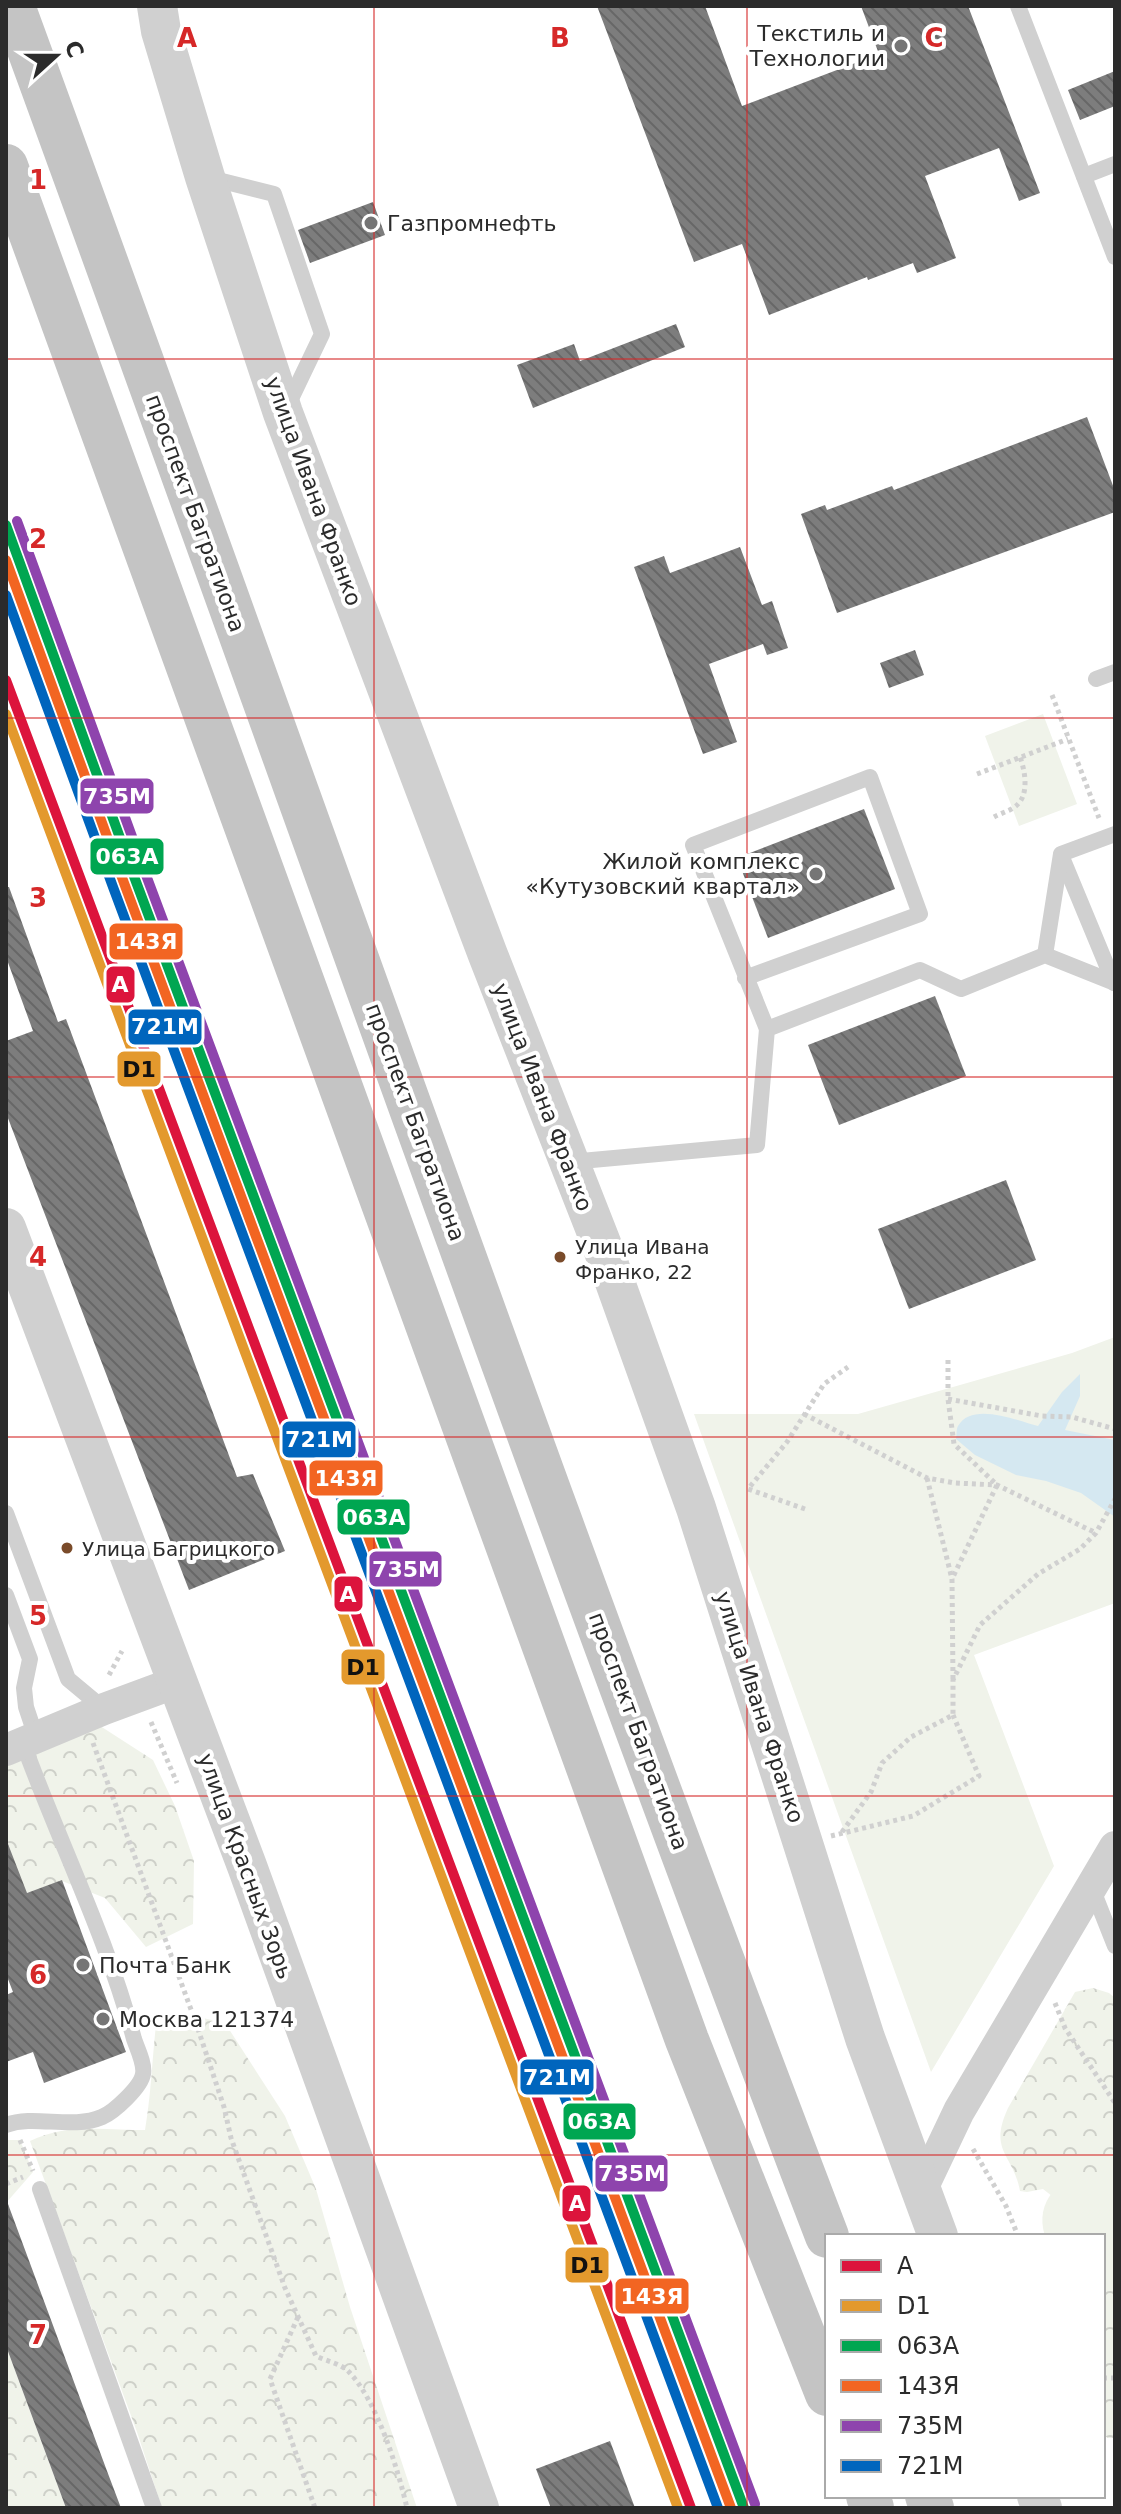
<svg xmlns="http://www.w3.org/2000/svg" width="1121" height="2514" font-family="'DejaVu Sans',sans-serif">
<defs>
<pattern id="forest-crowns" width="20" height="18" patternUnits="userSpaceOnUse" patternTransform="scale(2)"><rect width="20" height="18" fill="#f0f3ea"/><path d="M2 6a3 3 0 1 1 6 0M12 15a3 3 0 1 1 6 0" fill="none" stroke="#ced0c9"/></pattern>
<pattern id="building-back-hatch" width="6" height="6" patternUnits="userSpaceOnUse" patternTransform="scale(2)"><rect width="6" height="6" fill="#7d7d7d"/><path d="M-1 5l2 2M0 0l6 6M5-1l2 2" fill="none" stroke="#676767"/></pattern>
</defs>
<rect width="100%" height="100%" fill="#fff"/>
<g fill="url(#forest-crowns)">
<polygon points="94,1722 153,1760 175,1806 194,1861 193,1924 146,1947 105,1898 62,1881 27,1893 6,1880 6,1762"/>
<path d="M1093,1988L1109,1993L1115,1998V2438H1108L1103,2435V2236L1043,2189L1027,2192L1020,2191C1013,2153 988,2152 1008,2108L1075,1992Z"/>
<path d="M176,2012L225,2023L285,2116L316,2189L350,2307L417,2508H162L137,2432L30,2141C65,2123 108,2130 145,2130C151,2095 152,2061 156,2025Z"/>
<polygon points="6,2140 20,2140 33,2172 6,2203"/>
<polygon points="6,2346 66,2508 6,2508"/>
</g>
<g fill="#f0f3ea">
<polygon points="1043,714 1077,804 1019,826 985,736"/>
<polygon points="1115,1337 1115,1603 974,1655 1054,1866 931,2072 694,1414 858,1414 1072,1353"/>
<path d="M1093,2173L1110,2177L1115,2181V2261L1103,2266V2236H1045C1034,2201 1060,2176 1093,2173Z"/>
</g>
<path fill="#d5e8f1" d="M1080,1374V1396L1065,1430L1115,1440V1517L1081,1493L1046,1481L1016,1475L975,1455L956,1439C957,1434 956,1430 958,1426C972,1401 1018,1421 1038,1426L1062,1392Z"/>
<g fill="url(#building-back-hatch)">
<polygon points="597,6 705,6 742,106 879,54 861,6 968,6 1040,193 1019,201 999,148 925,176 956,258 917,273 913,263 868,280 867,277 769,315 742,244 694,262"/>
<polygon points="1115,71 1115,106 1080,120 1068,90"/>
<polygon points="373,202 385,235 310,263 298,230"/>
<polygon points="676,324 685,347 533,408 517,365 574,344 580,361"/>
<polygon points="1087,417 1115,491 1115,512 837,613 801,514 825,505 827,510 892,486 894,490"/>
<polygon points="740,547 762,605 772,601 788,648 767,655 763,644 709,664 737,742 703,754 634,567 664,556 670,573"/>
<polygon points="915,650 924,675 889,688 880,663"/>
<polygon points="864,809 895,889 768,938 737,858"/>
<polygon points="6,887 9,887 58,1022 66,1019 237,1477 253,1474 285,1551 189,1590 6,1113 6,1041 33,1031 6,957"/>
<polygon points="935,996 966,1076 839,1125 808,1045"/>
<polygon points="1006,1180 1036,1260 909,1309 878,1229"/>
<polygon points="6,1844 8,1844 27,1893 62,1880 126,2052 44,2083 33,2052 6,2062 6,1995 13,1992 6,1974"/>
<polygon points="8,2204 107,2471 121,2508 66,2508 6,2346 6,2205"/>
<polygon points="610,2441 635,2508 551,2508 536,2469"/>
</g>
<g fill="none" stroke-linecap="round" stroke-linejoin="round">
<g stroke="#d0d0d0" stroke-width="5" stroke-dasharray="4 4" stroke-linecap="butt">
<polyline points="1052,695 1099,818"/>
<polyline points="977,774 1068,739"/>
<path d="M994,817C1001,813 1013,810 1018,804C1029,793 1025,770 1020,757"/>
<polyline points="948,1360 948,1399 954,1444 997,1485 952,1579"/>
<polyline points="948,1399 1042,1416 1072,1417 1115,1429"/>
<polyline points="804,1414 927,1478 955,1483 997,1485 1096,1533"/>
<polyline points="927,1478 952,1579 953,1679"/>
<polyline points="805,1509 748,1489 787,1442 824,1384 848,1367"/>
<polyline points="109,1675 122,1651"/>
<polyline points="151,1722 177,1783"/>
<path d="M93,1743L196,2023L224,2107L231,2138L285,2288L316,2356C326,2361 342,2364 349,2372C377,2401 398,2469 407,2508"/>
<polyline points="842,1832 871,1792 882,1763 911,1737 953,1715 953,1680 980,1625 1038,1574 1080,1549 1096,1533 1115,1499"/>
<polyline points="831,1836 913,1816 979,1776 953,1715"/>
<polyline points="1055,2003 1065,2028 1115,2103"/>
<polyline points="20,2140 33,2171"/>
<polyline points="973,2149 1006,2206 1018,2236"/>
<polyline points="6,2184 23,2177"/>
<polyline points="298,2317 270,2379 315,2508"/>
<polyline points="1103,2378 1115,2378"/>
</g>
<g stroke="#d0d0d0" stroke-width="16">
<polyline points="1018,6 1115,257"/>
<polyline points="1084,176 1115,164"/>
<polyline points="210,178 274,194 322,334 288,405"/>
<polyline points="1096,679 1115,672"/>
<polyline points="1061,855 1114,983"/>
<polyline points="1045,955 1061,854 1115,834"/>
<polyline points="745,978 920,914 870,777 693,845 767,1029"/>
<polyline points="570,1162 757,1145 767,1029 920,970 961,989 1045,955 1115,983"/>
<polyline points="6,1513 68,1679 104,1709"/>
<polyline points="6,1595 30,1659 24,1688 26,1707 36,1737"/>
<polyline points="1092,1888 1115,1946"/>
<path d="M6,2125C35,2114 71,2130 102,2117C114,2112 141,2087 143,2074C145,2064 137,2048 134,2039C107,1937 59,1842 23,1743"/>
<polyline points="40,2189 154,2508"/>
</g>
<g stroke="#d0d0d0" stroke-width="32">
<polyline points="6,1750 104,1709 177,1682"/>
<polyline points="921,2191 959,2111 1115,1847"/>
</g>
<g stroke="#d0d0d0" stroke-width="40">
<polyline points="157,6 161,31 205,177 283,413 488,955 601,1243 696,1508 865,2038 938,2236"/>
<polyline points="6,1228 247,1866 479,2508"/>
<polyline points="1037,2496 1042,2508"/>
</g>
<g stroke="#c4c4c4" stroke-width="44">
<path d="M13,6C285,749 544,1497 827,2236"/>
<polyline points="6,166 687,2040 827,2394"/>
<polyline points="868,2496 872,2508"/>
<polyline points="927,2496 932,2508"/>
</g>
<defs>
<polyline id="rail-1" points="6,680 691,2508"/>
<polyline id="rail-2" points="6,714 678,2508"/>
<polyline id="rail-3" points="6,525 135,879 744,2508"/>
<polyline id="rail-4" points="6,560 124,883 731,2508"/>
<polyline id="rail-5" points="17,521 146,875 755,2504"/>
<polyline id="rail-6" points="6,595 113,887 718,2508"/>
</defs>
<use href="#rail-1" stroke="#fff" stroke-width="16"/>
<use href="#rail-2" stroke="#fff" stroke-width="16"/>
<use href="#rail-3" stroke="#fff" stroke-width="16"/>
<use href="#rail-4" stroke="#fff" stroke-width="16"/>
<use href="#rail-5" stroke="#fff" stroke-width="16"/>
<use href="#rail-6" stroke="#fff" stroke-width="16"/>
<use href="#rail-1" stroke="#dc143c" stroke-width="10"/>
<use href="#rail-2" stroke="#e3992d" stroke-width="10"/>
<use href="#rail-3" stroke="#00a651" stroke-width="10"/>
<use href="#rail-4" stroke="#f26522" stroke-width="10"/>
<use href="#rail-5" stroke="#8e44ad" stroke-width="10"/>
<use href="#rail-6" stroke="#0065bd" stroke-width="10"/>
</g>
<path fill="none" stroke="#d62828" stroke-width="2" stroke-opacity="0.55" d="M374,6V2508M747,6V2508M6,359H1115M6,718H1115M6,1077H1115M6,1437H1115M6,1796H1115M6,2155H1115"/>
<g fill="#757575" stroke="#fff" stroke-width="3">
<circle cx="901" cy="46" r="8"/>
<circle cx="371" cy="223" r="8"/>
<circle cx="816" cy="874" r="8"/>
<circle cx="83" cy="1965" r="8"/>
<circle cx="103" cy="2019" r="8"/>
</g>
<g fill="#7a4b2a" stroke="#fff" stroke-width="3">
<circle cx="560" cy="1257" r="7"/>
<circle cx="67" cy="1548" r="7"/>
</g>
<g text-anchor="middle" stroke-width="8" stroke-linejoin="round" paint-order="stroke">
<g font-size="20" fill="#2b2b2b" stroke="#fff" text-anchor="start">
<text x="575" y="1254">Улица Ивана<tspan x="575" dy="25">Франко, 22</tspan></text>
<text x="82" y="1556">Улица Багрицкого</text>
</g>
<g font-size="22" fill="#2b2b2b" stroke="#fff" text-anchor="start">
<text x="885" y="41" text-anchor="end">Текстиль и<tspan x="885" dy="25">Технологии</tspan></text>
<text x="387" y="231">Газпромнефть</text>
<text x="800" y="869" text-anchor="end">Жилой комплекс<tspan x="800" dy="25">«Кутузовский квартал»</tspan></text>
<text x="99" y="1973">Почта Банк</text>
<text x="119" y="2027">Москва 121374</text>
</g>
<g font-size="22" fill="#2b2b2b" stroke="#fff">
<text transform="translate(314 491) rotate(70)" y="8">улица Ивана Франко</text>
<text transform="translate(196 513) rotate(70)" y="8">проспект Багратиона</text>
<text transform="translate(543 1097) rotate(69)" y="8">улица Ивана Франко</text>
<text transform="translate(416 1122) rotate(70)" y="8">проспект Багратиона</text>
<text transform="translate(760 1707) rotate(72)" y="8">улица Ивана Франко</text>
<text transform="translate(639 1731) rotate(70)" y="8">проспект Багратиона</text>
<text transform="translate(246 1866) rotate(70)" y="8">улица Красных Зорь</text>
</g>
</g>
<g font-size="26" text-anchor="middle" font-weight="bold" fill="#d62828" stroke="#fff" stroke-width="8" stroke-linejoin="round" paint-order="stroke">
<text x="187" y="47">A</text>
<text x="560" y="47">B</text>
<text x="934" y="47">C</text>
<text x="38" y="189">1</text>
<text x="38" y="548">2</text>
<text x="38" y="907">3</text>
<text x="38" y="1266">4</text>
<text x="38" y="1625">5</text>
<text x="38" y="1984">6</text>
<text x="38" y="2344">7</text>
</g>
<g stroke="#fff" stroke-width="3">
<rect x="79" y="777" width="76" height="38" rx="8" fill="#8e44ad"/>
<rect x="89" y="837" width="76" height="39" rx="8" fill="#00a651"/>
<rect x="108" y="922" width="76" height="39" rx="8" fill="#f26522"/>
<rect x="105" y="965" width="31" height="39" rx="8" fill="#dc143c"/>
<rect x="127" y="1008" width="76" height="38" rx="8" fill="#0065bd"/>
<rect x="116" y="1050" width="46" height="38" rx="8" fill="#e3992d"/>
<rect x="281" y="1420" width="76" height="39" rx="8" fill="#0065bd"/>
<rect x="308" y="1459" width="76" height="38" rx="8" fill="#f26522"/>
<rect x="336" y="1498" width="75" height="38" rx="8" fill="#00a651"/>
<rect x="368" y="1550" width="75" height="38" rx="8" fill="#8e44ad"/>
<rect x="333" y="1575" width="31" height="38" rx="8" fill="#dc143c"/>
<rect x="340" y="1648" width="46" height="38" rx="8" fill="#e3992d"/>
<rect x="519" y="2058" width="76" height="38" rx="8" fill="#0065bd"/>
<rect x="562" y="2102" width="75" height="39" rx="8" fill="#00a651"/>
<rect x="594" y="2154" width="75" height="39" rx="8" fill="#8e44ad"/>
<rect x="561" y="2184" width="31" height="39" rx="8" fill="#dc143c"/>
<rect x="564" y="2246" width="46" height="38" rx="8" fill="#e3992d"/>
<rect x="614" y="2277" width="76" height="38" rx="8" fill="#f26522"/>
</g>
<g font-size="22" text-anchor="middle" font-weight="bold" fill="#fff">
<text x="117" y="804">735М</text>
<text x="127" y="864">063А</text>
<text x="146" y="949">143Я</text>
<text x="120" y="992">A</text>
<text x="165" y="1034">721М</text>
<text x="319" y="1447">721М</text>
<text x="346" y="1486">143Я</text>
<text x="374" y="1525">063А</text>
<text x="406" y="1577">735М</text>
<text x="348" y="1602">A</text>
<text x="557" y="2085">721М</text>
<text x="599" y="2129">063А</text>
<text x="632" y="2181">735М</text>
<text x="577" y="2211">A</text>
<text x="652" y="2304">143Я</text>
</g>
<g font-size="22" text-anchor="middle" font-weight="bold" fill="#111">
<text x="139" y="1077">D1</text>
<text x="363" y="1675">D1</text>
<text x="587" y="2273">D1</text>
</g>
<rect width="1121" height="2514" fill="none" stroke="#2b2b2b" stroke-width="16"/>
<rect x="825" y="2234" width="280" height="264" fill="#ffffff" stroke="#aaaaaa" stroke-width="2"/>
<rect x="841" y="2260" width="40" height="12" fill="#dc143c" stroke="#aaaaaa" stroke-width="2"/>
<text x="897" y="2274" font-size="24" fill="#2b2b2b">A</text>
<rect x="841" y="2300" width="40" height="12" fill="#e3992d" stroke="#aaaaaa" stroke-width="2"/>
<text x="897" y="2314" font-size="24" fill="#2b2b2b">D1</text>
<rect x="841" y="2340" width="40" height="12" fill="#00a651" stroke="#aaaaaa" stroke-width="2"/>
<text x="897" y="2354" font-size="24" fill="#2b2b2b">063А</text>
<rect x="841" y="2380" width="40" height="12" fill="#f26522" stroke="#aaaaaa" stroke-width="2"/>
<text x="897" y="2394" font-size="24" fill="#2b2b2b">143Я</text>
<rect x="841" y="2420" width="40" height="12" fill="#8e44ad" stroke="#aaaaaa" stroke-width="2"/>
<text x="897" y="2434" font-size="24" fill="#2b2b2b">735М</text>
<rect x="841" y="2460" width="40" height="12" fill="#0065bd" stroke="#aaaaaa" stroke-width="2"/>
<text x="897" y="2474" font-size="24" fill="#2b2b2b">721М</text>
<g transform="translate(56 56) rotate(69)" stroke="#ffffff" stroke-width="6" paint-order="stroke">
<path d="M0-6L14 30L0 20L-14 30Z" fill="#2b2b2b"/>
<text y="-12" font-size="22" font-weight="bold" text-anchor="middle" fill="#2b2b2b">С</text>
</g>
</svg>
